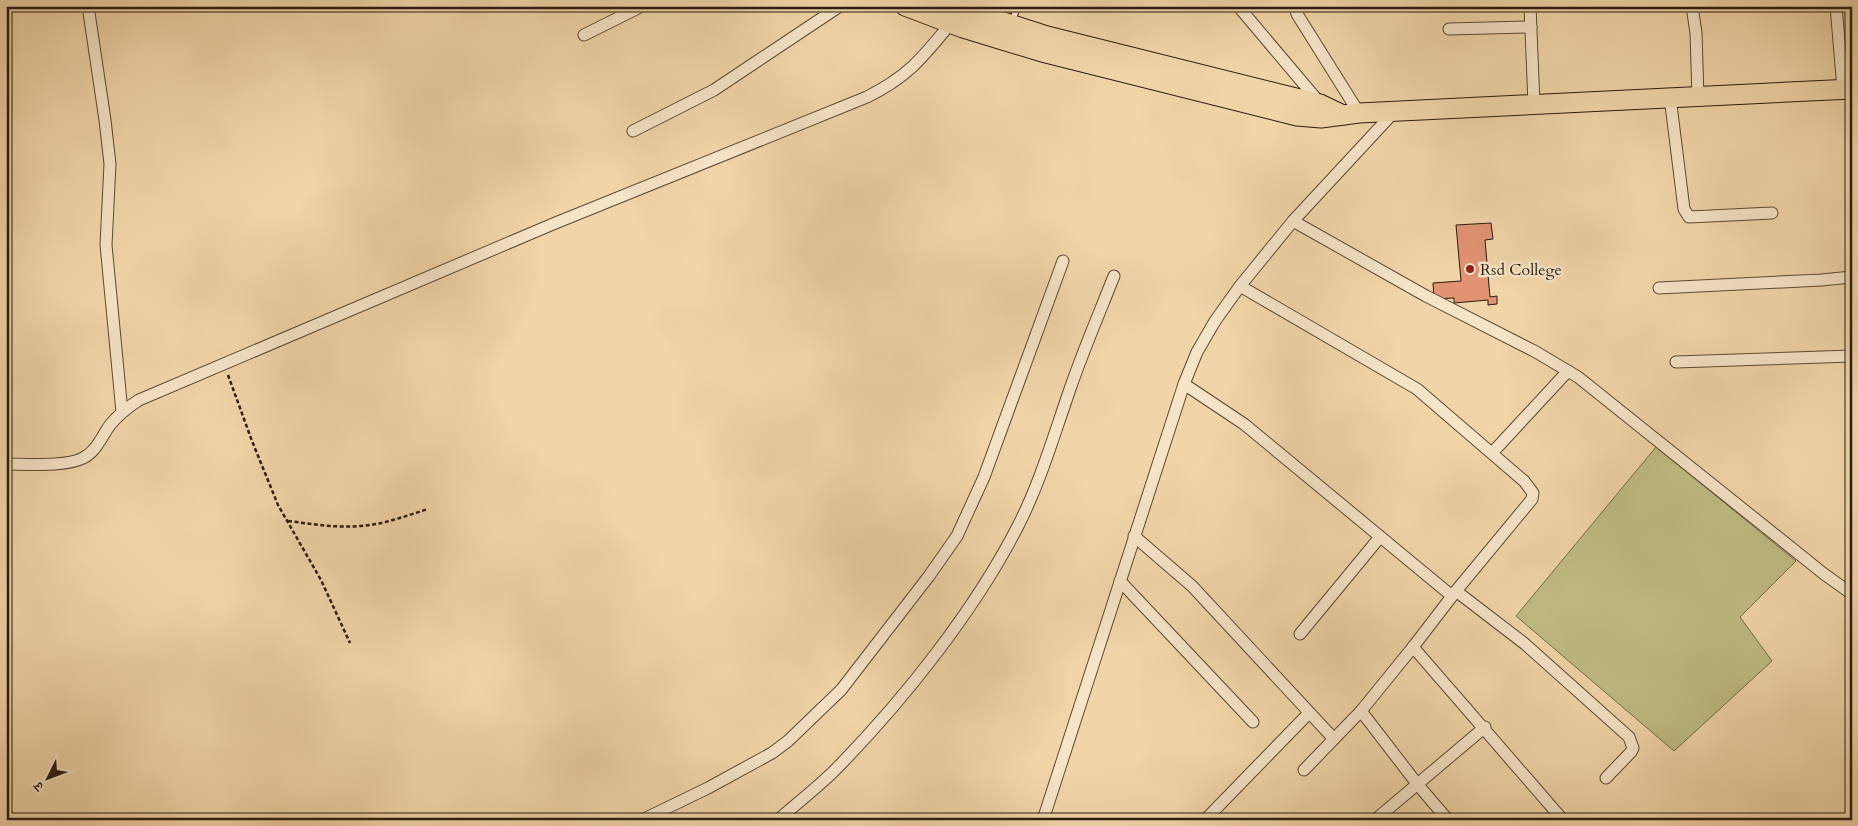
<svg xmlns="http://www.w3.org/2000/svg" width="1858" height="826" font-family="Cardo,'Noto Serif Devanagari',serif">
<rect width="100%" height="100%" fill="#f1d5a9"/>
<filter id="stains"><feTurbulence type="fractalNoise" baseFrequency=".004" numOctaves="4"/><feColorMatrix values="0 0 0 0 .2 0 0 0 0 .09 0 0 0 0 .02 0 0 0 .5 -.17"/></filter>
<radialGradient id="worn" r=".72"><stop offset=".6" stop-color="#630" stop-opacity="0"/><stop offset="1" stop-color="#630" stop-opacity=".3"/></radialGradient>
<polygon fill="#c0bc84" stroke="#746c4a" points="1656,447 1796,561 1740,617 1772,661 1674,751 1516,616"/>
<polygon fill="#e19374" stroke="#291c10" points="1491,223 1493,239 1485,240 1490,297 1497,296 1497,304 1488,305 1488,300 1454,303 1454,298 1434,299 1433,283 1461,281 1456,225"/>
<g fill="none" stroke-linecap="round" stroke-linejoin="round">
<defs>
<polyline id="service" points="1011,23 1018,6"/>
<g id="minor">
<polyline points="88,6 105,120 110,164 106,245 122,412"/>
<polyline points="1238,6 1319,102"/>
<polyline points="1295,6 1297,14 1359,113"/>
<polyline points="1530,6 1534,104"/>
<polyline points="1692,6 1696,33 1698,97"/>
<polyline points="1836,6 1843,89"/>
<polyline points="1449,29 1531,27"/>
<polyline points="584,35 642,6"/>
<polyline points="1670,97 1684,209 1689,217 1772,213"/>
<polyline points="633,131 714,90 840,6"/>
<polyline points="1293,221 1426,296 1536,352 1578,377 1824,574 1852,594"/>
<polyline points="1240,286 1417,389 1524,481 1533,493 1532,499 1528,504 1456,591 1413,647 1361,711 1304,770"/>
<polyline points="1659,288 1821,280 1852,277"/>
<polyline points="1676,362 1852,356"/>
<polyline points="1184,384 1244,424 1452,596"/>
<polyline points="1492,453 1568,371"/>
<path d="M6,464C26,464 66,467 83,458C96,452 102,436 110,425C119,414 128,407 139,400L553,224L867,97C909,76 922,58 951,23"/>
<polyline points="1134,536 1192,586 1334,739"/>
<polyline points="1120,581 1253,722"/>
<polyline points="1456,591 1525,644 1629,737 1633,748 1631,752 1606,778"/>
<polyline points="1300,634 1380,537"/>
<polyline points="1413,647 1563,820"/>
<polyline points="1361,711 1418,785 1448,820"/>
<polyline points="642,820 708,788 772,753 788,741 841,690 929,576 957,536 984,477 1063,261"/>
<path d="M778,820C798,802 821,785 840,765C905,698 975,610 1018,526C1040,483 1054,435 1070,389C1083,351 1099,314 1114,276"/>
<polyline points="1043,820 1184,384 1197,352 1215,321 1240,286 1293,221 1395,111"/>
<polyline points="1205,820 1309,713"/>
<polyline points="1375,820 1485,727"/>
</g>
<g id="trunk">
<polyline points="905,6 963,28 1042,52 1297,116 1321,118 1359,113 1852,89"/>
<polyline points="954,6 1047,36 1320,104 1343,115"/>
</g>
</defs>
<use href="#service" stroke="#5b4a36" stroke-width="8"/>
<use href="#minor" stroke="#5b4a36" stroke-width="13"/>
<use href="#trunk" stroke="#291c10" stroke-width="21"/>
<g stroke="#291c10" stroke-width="2.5" stroke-dasharray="4 2.5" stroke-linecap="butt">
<polyline points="228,375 252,441 278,505 321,580 350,643"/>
<path d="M288,521C312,524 335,528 359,526C383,525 405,516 428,509"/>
</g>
<use href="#service" stroke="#f6e4c7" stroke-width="5.5"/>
<use href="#minor" stroke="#f6e4c7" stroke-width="11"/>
<use href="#trunk" stroke="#f1d5a9" stroke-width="19"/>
</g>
<circle fill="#8f2418" stroke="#f6e4c7" stroke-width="2" cx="1470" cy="269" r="5"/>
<g text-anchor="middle" stroke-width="5" stroke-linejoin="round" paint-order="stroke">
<g font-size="16" fill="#291c10" stroke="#f6e4c7" text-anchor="start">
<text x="1480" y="275">Rsd College</text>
</g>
</g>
<rect width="1858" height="826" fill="none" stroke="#f1d5a9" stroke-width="25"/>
<rect x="8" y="8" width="1843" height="811" fill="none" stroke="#291c10" stroke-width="2.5"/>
<rect x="12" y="12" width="1833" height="801" fill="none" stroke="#291c10"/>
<g transform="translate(48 778) rotate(228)" stroke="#f6e4c7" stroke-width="4" paint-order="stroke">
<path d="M0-4L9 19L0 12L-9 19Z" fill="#291c10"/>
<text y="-8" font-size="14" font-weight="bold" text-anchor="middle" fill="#291c10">उ</text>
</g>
<rect width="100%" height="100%" filter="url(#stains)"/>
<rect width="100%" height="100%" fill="url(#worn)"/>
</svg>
